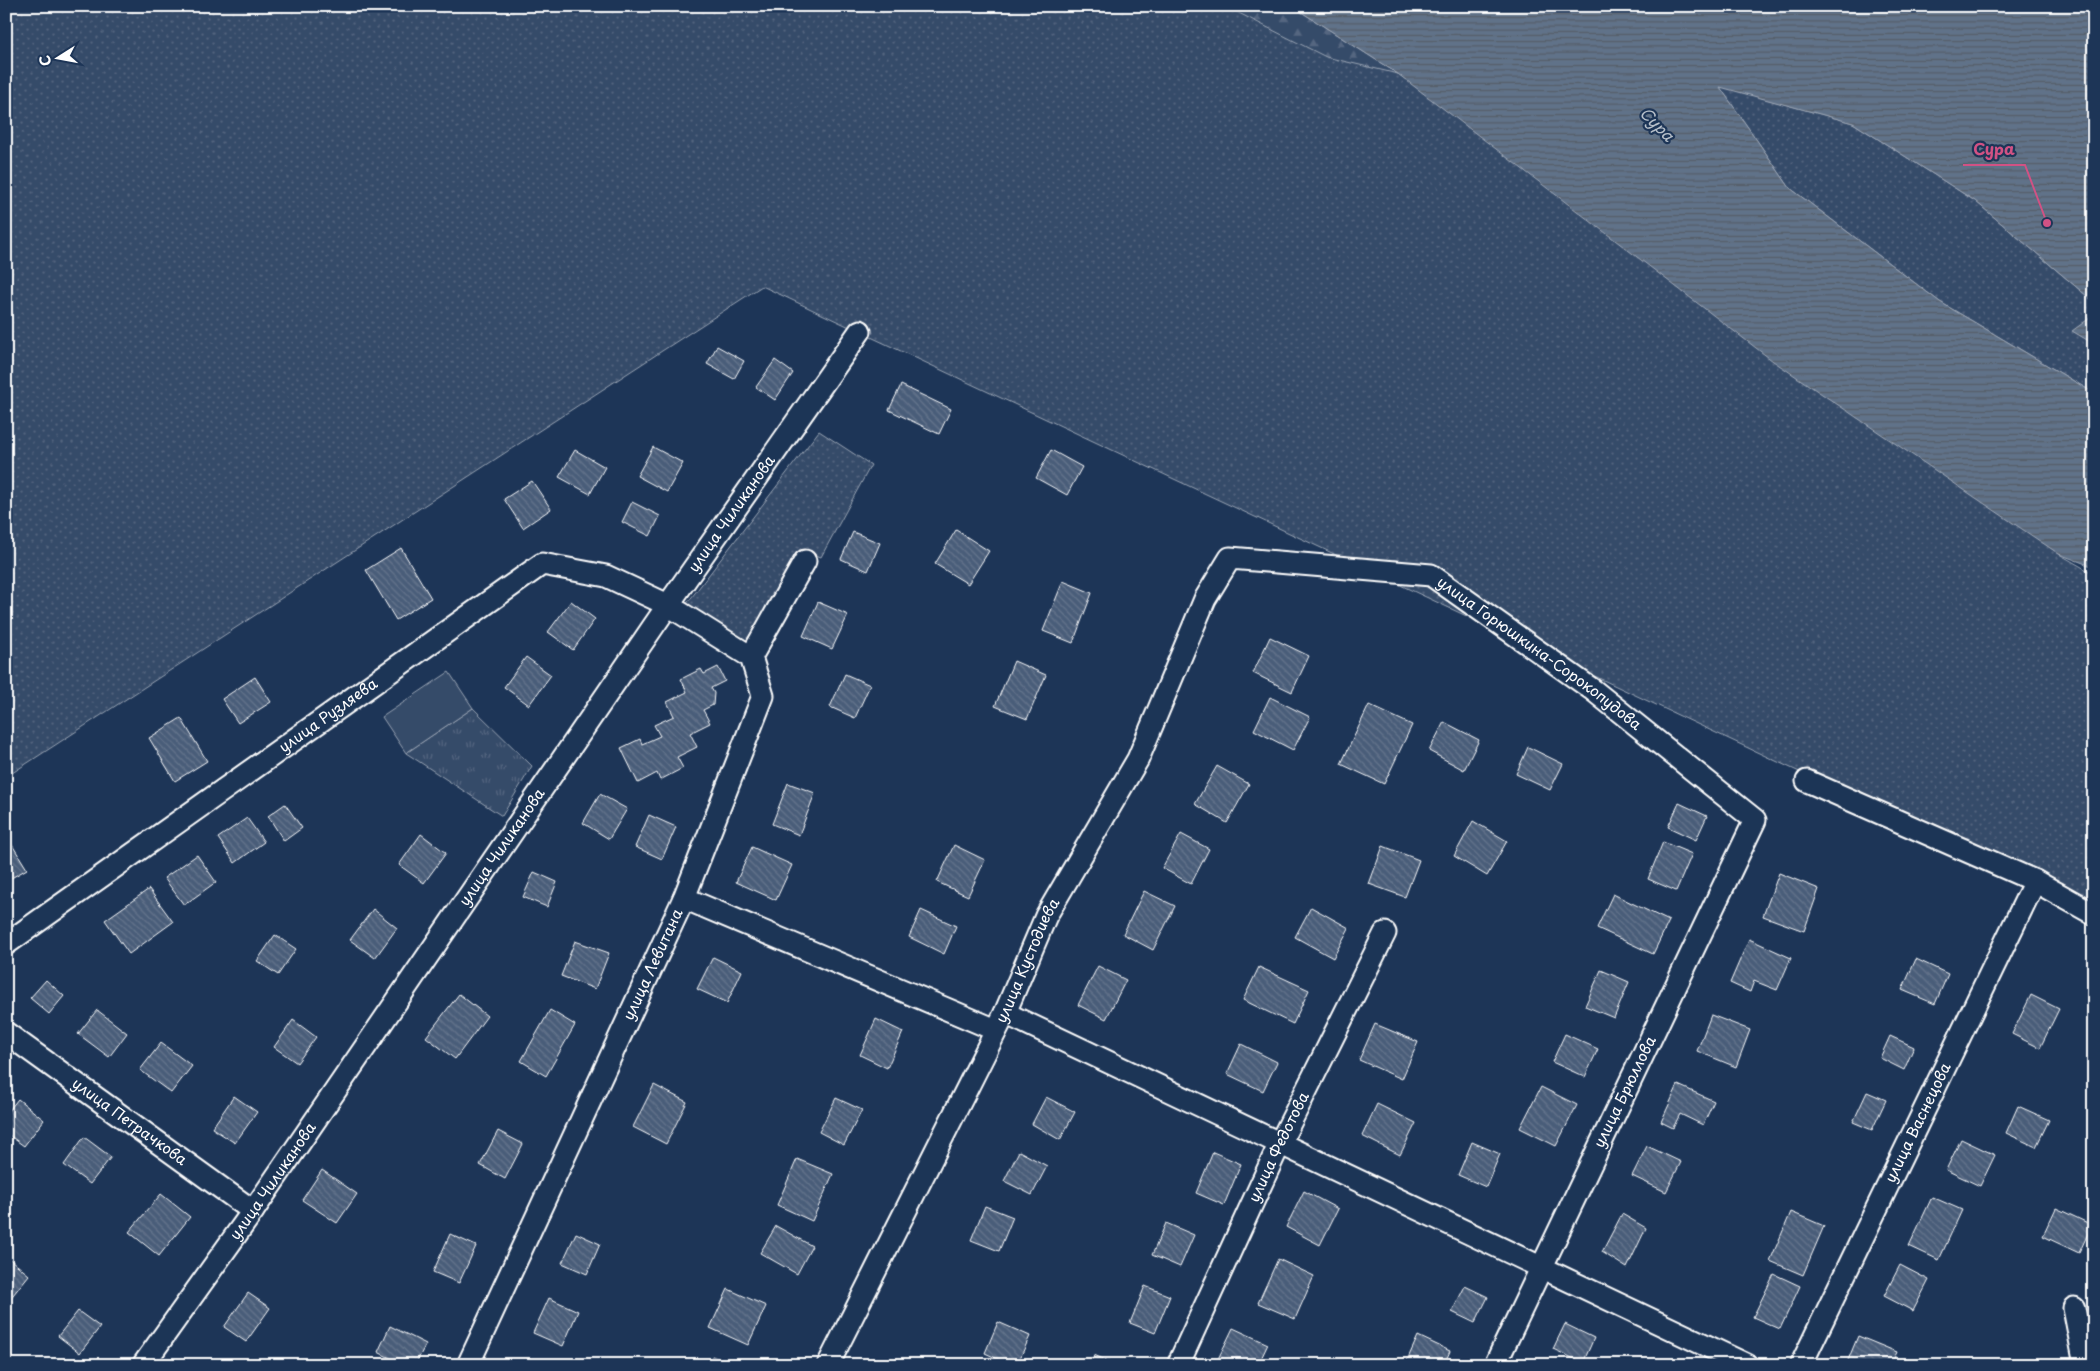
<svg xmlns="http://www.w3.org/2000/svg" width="2100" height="1371" font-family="'Playpen Sans',sans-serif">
<defs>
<pattern id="grass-dots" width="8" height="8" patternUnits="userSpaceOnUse" patternTransform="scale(1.25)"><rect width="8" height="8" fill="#364b69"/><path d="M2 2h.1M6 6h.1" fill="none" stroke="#546680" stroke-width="1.8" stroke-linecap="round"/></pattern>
<pattern id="forest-firs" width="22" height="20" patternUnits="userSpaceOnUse" patternTransform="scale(1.25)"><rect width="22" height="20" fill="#364b69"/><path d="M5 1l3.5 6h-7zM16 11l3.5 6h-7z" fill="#546680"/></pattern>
<pattern id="park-tufts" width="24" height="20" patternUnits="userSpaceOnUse" patternTransform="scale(1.25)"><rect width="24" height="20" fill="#364b69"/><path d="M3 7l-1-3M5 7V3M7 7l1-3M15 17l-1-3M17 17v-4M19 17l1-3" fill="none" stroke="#546680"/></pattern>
<pattern id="water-rules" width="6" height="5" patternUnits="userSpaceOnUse" patternTransform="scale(1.25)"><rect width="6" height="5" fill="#617289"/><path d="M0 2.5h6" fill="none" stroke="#555d67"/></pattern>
<pattern id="building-back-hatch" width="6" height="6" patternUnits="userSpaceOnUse" patternTransform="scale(1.25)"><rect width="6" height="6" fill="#4a5d79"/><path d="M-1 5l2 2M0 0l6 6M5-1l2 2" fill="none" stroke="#65758d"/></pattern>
</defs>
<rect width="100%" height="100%" fill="#1d3557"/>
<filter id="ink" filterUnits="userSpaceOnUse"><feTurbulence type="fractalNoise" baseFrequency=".02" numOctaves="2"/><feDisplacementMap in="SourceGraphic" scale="10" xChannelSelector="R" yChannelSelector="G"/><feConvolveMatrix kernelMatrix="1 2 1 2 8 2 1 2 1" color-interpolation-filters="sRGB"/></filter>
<g filter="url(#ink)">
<g fill="url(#grass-dots)" stroke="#9aa5b4">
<polygon points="6,6 1246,6 1398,74 2059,554 2094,574 2094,910 762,286 6,777"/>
<polygon points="1719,86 1853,123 1975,201 2094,302 2094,315 2073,331 2094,344 2094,393 1940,302 1790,188"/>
<polygon points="819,431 871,465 821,557 800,549 745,643 685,606"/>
</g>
<polygon fill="url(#forest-firs)" stroke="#9aa5b4" points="1225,6 1292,6 1398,74 1326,57"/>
<polygon fill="url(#park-tufts)" stroke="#9aa5b4" points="473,708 532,766 502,816 406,753"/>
<polygon fill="#364b69" stroke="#9aa5b4" points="449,672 473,708 406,753 382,717"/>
<g fill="url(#water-rules)" stroke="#a0aab8">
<polygon points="1292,6 2094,6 2094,302 1975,201 1853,123 1720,87 1790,188 1940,302 2094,393 2094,567 2059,554 1773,361 1398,74"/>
<polygon points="2094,315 2094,344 2072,331"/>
</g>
<g fill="url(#building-back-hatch)" stroke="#fff">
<polygon points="717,346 744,361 734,379 707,364"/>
<polygon points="775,360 793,373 775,400 756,387"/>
<polygon points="901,385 951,409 939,434 889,410"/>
<polygon points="653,447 683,463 667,492 637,476"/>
<polygon points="575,450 605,467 590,494 559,477"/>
<polygon points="1051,450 1082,467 1067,495 1036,478"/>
<polygon points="532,481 551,509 523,528 504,499"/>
<polygon points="632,502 660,516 650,536 622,522"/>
<polygon points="956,530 989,551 968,584 935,564"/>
<polygon points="853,532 880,543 868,571 841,559"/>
<polygon points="401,548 431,598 396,620 366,570"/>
<polygon points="1063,581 1092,593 1073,643 1043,631"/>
<polygon points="571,601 595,619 573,650 548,632"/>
<polygon points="818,602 848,615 832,649 803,636"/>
<polygon points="1270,637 1309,656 1292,692 1253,673"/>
<polygon points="526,657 551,675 529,705 504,687"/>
<polygon points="1014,661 1046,675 1027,719 995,706"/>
<polygon points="718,667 725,681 711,688 714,693 713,705 703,710 710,723 690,733 697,747 677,757 683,768 660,780 657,773 638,783 621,748 640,739 642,744 660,736 654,725 674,716 667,702 687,692 681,679 701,669 704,674"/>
<polygon points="845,674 870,685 855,718 830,707"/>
<polygon points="255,677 271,702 238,723 222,699"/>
<polygon points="1270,697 1310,717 1293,750 1254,730"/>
<polygon points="1369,705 1412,725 1384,784 1341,764"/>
<polygon points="181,718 207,761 175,781 149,738"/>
<polygon points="1444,722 1479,740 1464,770 1429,751"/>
<polygon points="1528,747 1563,764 1550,790 1516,774"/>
<polygon points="1217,766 1249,784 1227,823 1195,804"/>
<polygon points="788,783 815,793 799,835 772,824"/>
<polygon points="600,794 627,809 609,839 583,823"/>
<polygon points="1679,803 1707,816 1696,840 1668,827"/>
<polygon points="285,804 302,828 284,841 268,816"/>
<polygon points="649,815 676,827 662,859 635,847"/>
<polygon points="247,818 264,842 235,863 218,838"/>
<polygon points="1473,821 1507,841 1487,876 1454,856"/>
<polygon points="421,834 446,853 424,883 399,865"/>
<polygon points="1181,834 1209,849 1191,884 1162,868"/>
<polygon points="6,835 27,869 6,881"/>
<polygon points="1663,842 1692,854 1676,891 1648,879"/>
<polygon points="954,845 985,860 968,896 937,882"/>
<polygon points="1383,846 1419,860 1405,897 1369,884"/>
<polygon points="752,847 792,865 776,900 736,882"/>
<polygon points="197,855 216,882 184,905 164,878"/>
<polygon points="534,872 557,882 547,907 523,897"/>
<polygon points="1779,873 1819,889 1804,931 1763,916"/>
<polygon points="149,889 173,922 129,954 105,920"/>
<polygon points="1144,891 1175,906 1153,950 1123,934"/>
<polygon points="1613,894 1669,921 1653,954 1597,928"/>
<polygon points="1311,907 1349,928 1333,958 1295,937"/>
<polygon points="373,909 397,928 375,958 350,940"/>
<polygon points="921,910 956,926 944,954 909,937"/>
<polygon points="275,935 296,949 278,975 257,961"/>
<polygon points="1749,939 1791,958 1777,990 1754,981 1750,992 1730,983"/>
<polygon points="575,941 609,953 595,989 561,976"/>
<polygon points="713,957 742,971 727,1003 697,989"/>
<polygon points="1916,959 1948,974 1935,1004 1902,990"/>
<polygon points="1098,966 1126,980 1106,1019 1078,1005"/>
<polygon points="1259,967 1309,990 1293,1024 1243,1000"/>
<polygon points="1601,970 1629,982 1614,1018 1585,1006"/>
<polygon points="46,980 64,996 49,1014 30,998"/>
<polygon points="459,994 487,1016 455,1059 426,1037"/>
<polygon points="2031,995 2059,1009 2040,1048 2012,1034"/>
<polygon points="97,1010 127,1033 109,1057 78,1034"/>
<polygon points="550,1010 575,1025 546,1076 521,1061"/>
<polygon points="1711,1015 1750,1030 1736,1067 1697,1051"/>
<polygon points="876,1019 903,1032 887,1068 860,1055"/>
<polygon points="293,1020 316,1037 297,1063 274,1047"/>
<polygon points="1375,1024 1418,1042 1402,1079 1359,1060"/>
<polygon points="1565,1034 1598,1049 1585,1077 1552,1062"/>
<polygon points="1890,1036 1914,1047 1904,1070 1880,1058"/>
<polygon points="161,1043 192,1066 171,1093 140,1070"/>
<polygon points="1241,1044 1277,1062 1263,1091 1227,1074"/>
<polygon points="654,1085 687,1102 666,1144 633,1127"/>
<polygon points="1678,1085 1714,1101 1703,1125 1680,1114 1673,1128 1661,1122"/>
<polygon points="1541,1087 1577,1105 1556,1146 1520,1128"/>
<polygon points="1867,1092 1886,1100 1872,1130 1853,1122"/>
<polygon points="234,1096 257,1112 235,1143 212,1128"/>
<polygon points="1046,1097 1075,1112 1060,1140 1032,1124"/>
<polygon points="836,1098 862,1110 844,1145 819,1132"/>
<polygon points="18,1099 44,1120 24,1146 6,1133 6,1114"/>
<polygon points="1377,1104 1416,1123 1400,1155 1362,1136"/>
<polygon points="2018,1106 2049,1120 2036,1147 2006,1133"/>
<polygon points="498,1131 523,1144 505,1179 480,1165"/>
<polygon points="84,1137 111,1157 90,1184 64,1165"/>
<polygon points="1961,1139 1995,1155 1980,1186 1946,1170"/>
<polygon points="1472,1142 1500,1154 1486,1187 1458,1175"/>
<polygon points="1647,1146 1681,1162 1666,1192 1632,1176"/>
<polygon points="1019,1151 1047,1166 1032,1195 1004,1181"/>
<polygon points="1213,1152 1241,1164 1224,1205 1196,1193"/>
<polygon points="797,1159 833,1174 812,1221 777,1205"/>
<polygon points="322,1170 357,1194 337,1223 302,1200"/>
<polygon points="1304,1191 1338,1209 1320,1245 1286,1227"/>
<polygon points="161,1194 190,1217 159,1256 129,1232"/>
<polygon points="1932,1197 1962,1210 1939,1260 1909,1246"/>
<polygon points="985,1206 1013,1217 999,1251 971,1240"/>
<polygon points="2056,1208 2092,1225 2079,1253 2043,1236"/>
<polygon points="1791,1212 1824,1226 1803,1275 1770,1261"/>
<polygon points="1622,1214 1646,1228 1627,1268 1602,1252"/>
<polygon points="1166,1223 1194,1235 1180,1267 1152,1255"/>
<polygon points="776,1226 812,1246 797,1274 760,1253"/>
<polygon points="576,1233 600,1244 587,1274 562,1263"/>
<polygon points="450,1234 476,1246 459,1283 433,1272"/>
<polygon points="6,1256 29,1275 9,1300 6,1298"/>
<polygon points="1278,1259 1314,1276 1295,1319 1258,1303"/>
<polygon points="1900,1265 1929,1280 1913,1311 1884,1296"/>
<polygon points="1774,1274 1800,1286 1780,1329 1753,1317"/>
<polygon points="1145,1286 1170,1296 1155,1333 1130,1323"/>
<polygon points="1465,1286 1488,1297 1475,1323 1452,1312"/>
<polygon points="728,1289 766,1306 748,1345 710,1328"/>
<polygon points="248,1293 270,1308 246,1342 224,1327"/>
<polygon points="549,1298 578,1311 563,1346 533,1333"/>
<polygon points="78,1311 100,1327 80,1353 58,1336"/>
<polygon points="998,1322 1030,1336 1017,1365 1011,1365 985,1353"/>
<polygon points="1565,1324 1594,1338 1583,1363 1553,1349"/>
<polygon points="390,1326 426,1344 415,1365 404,1365 378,1352"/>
<polygon points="1233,1328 1268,1344 1258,1365 1230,1365 1218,1359"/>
<polygon points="1418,1336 1450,1351 1444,1365 1405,1365"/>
<polygon points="1858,1336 1897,1352 1891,1365 1846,1365"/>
<polygon points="1094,1355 1117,1365 1090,1365"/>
<polygon points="712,1356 735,1365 709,1365"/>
</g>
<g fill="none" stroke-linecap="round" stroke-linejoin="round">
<defs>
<g id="minor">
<polyline points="1807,781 2035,881 2094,914"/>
<polyline points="684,898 996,1030"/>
<path id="s1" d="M6,944L542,564L606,576L668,605L751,657"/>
<polyline points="1005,1013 1747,1365"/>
<path id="s2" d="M6,1033L253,1211"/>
<polyline points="2074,1308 2085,1365"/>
<path id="s3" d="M143,1365L253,1211L668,605L860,331"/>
<path id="s4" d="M468,1365L684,898L763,696L751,657L805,561"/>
<path id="s5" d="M828,1365L1005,1013L1046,916L1138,759L1205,599L1230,558L1431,575L1593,690L1755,820L1495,1365"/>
<path id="s6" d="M1178,1365L1280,1143L1385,933"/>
<path id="s7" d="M1801,1365L2035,881"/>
</g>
</defs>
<use href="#minor" stroke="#fff" stroke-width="25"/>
<use href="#minor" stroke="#1d3557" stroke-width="21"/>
</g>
</g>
<g text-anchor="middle" stroke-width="4.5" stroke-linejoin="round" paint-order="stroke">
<g font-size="15" fill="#fff" stroke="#1d3557">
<text dy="5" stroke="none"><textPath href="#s3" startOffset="1035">улица Чиликанова</textPath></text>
<text dy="5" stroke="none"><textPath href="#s5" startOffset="1238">улица Горюшкина-Сорокопудова</textPath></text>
<text dy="5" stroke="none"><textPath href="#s1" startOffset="395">улица Рузляева</textPath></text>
<text dy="5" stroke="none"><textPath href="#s3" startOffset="630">улица Чиликанова</textPath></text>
<text dy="5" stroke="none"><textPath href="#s5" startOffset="451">улица Кустодиева</textPath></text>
<text dy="5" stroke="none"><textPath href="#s4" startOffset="441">улица Левитана</textPath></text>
<text transform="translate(1625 1092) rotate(-64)" y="5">улица Брюллова</text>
<text dy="5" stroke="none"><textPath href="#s2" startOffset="152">улица Петрачкова</textPath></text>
<text dy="5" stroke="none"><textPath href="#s7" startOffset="269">улица Васнецова</textPath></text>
<text dy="5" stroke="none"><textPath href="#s6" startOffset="240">улица Федотова</textPath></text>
<text dy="5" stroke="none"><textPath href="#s3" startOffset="225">улица Чиликанова</textPath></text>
</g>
<g font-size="16" font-style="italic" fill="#b8c0ca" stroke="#1d3557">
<text transform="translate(1657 124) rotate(45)" y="6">Сура</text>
</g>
</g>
<path fill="none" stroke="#d15284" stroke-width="2" d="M2047 223L2025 165H1963"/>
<circle fill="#d15284" stroke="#1d3557" stroke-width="2" cx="2047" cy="223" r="5"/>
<g font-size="16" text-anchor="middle" font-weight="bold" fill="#d15284" stroke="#1d3557" stroke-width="4.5" stroke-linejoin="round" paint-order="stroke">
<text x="1994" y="155">Сура</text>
</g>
<rect width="2100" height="1371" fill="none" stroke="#1d3557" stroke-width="25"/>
<rect x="12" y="12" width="2075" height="1346" fill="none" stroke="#fff" stroke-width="2" filter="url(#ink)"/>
<g transform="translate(58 58) rotate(259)" stroke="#1d3557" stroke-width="4" paint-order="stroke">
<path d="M0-4L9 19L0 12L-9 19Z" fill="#ffffff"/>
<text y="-8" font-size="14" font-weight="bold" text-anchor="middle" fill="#ffffff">С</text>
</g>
</svg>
